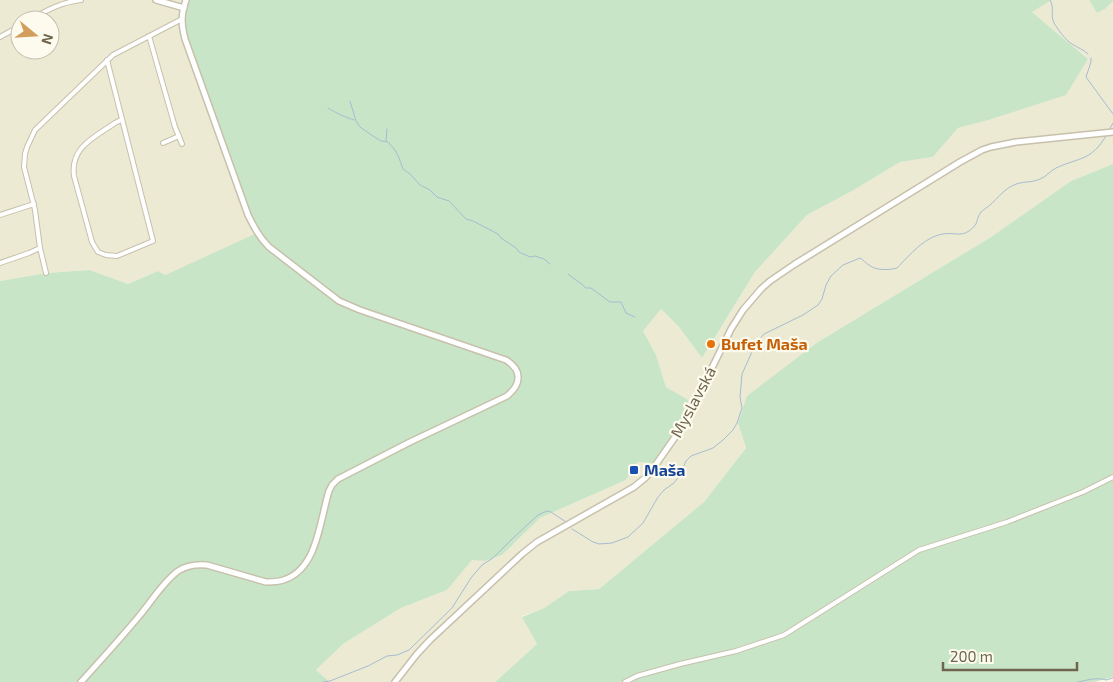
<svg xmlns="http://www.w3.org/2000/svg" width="1113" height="682" font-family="'Exo 2',sans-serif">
<rect width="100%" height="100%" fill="#f9f8e7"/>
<g fill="#edead4" fill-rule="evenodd">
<path d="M0,0H189L184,8L257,234L165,275L158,271L128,284L90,270L46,273L0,281ZM20,20H50V50H20Z"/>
<polygon points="1051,0 1089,0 1097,13 1105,9 1113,1 1113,164 1071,181 991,237 818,342 738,423 746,448 704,502 599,589 569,591 544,608 522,616 537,644 495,682 330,682 316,670 343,644 401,608 447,590 472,559 485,561 502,555 540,518 626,480 634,466 638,462 643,462 657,470 687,424 694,412 687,399 666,387 656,355 642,331 661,309 679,327 702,358 755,272 807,215 854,190 900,162 933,157 958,128 985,121 1088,59 1031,11"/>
</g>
<g fill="#c9e5c7">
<polygon points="189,0 1051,0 1032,12 1088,59 1066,95 985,121 958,128 933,157 900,162 854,190 807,215 755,272 702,358 679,327 661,309 643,331 656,355 666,387 687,399 694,412 687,424 657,470 643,462 638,462 634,466 626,480 540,518 502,555 485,561 472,560 447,590 401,608 343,644 316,670 330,682 0,682 0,281 46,273 90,270 128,284 158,271 165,275 257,233 182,27 184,8"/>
<polygon points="1089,0 1113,0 1113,1 1105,9 1097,13"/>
<polygon points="1113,164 1113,677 1094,682 495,682 537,644 522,617 544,608 569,591 599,589 704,502 746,448 738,423 747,396 818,342 991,237 1071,181"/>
</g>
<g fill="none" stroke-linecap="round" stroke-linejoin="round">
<g stroke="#a6bcd0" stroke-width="1">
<path d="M1050,0C1055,8 1050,15 1054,23C1057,28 1066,41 1072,44C1078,48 1083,49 1088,54"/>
<polyline points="1091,58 1091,62 1086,77 1113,114"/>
<polyline points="350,101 356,121 360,127 373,136 381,141 388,142 395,150 399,158 403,169 410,174 420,185 430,190 437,197 449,201 466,219 473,221 498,234 501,238 516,248 519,252 530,257 535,256 544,259 550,264"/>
<path d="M328,108C334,112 347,118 354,120"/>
<polyline points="1109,130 1113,123"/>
<polyline points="386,141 387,129"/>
<path d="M568,274C574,279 581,283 586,288H591L610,302H621L626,313L635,317"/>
<path d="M572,529L593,542L599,544L612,543L628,537L643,523L658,497L664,490L674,483L680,475L686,461L691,456L713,448L723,440L733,430L737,423L742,408L740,397L742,374L756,343L764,334L803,315L818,305L822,299L826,285L831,276L843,265L860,258C864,260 865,263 869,265C876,271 890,270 897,268C910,255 924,237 943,234C953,232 960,237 969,231C980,223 975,220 981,212C984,209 988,207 990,205C998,198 1004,189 1014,185C1022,181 1032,183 1040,179C1046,177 1050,171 1056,168C1080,157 1091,161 1106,136"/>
<polyline points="323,682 330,681 368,666 387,656 397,655 409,650 452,608 471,578 482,565 493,558 512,539 538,515 547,511 551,512 566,522"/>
<path d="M1078,682C1087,680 1098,677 1106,680L1113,678"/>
</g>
<defs>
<g id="minor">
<path d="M30,20C47,10 62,2 81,0"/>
<polyline points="149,36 175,127 182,144"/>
<polyline points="0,37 20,26"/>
<path d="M107,60L153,241L117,256L106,255L98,252L92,242L74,176C70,147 95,137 115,123L121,120"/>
<polyline points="163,143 179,136"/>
<polyline points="0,215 34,204"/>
<polyline points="0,263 29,253 40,248"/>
<polyline points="46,273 40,248 35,210 24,167 25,154 27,147 35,130 113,55 182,19"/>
<polyline points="625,682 637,676 680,664 736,651 784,635 919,550 1007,522 1083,492 1113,477"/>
</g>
<g id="tertiary">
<polyline points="156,0 184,8"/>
<path d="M81,682C101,660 121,638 140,615C152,601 162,583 178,571C187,565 196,564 207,565L266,582C273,582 280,582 286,579C318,567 320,519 329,491L332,485L338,479L410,442L507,396C522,384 522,370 506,360L360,310L339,301L269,247C259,237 254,227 248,215L185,39C181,24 181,15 186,0"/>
<polyline points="395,682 417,654 430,640 522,554 537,542 634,487 645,478 652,470 680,430 692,409 731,329 743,310 761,289 770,281 795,264 960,162 982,150 991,147 1016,142 1113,132"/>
</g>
</defs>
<use href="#minor" stroke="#c7c0ac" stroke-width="6"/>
<use href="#tertiary" stroke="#c7c0ac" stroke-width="8"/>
<use href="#minor" stroke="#fff" stroke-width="4"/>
<use href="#tertiary" stroke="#fff" stroke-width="5"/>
</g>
<circle fill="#e8710a" stroke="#fcfbed" stroke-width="2" cx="711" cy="344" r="5"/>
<rect fill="#1a4fb4" stroke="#fcfbed" stroke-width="2" x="629" y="465" width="10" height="10" rx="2.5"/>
<g text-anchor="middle" stroke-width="4.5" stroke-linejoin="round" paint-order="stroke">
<g font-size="16" font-weight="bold" fill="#c56008" stroke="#fcfbed" text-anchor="start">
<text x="721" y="350">Bufet Maša</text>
</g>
<g font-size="16" fill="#6f654f" stroke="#fcfbed">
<text transform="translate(693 402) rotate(-62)" y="6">Myslavská</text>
</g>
<g font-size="16" font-weight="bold" fill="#164399" stroke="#fcfbed" text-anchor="start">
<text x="644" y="476">Maša</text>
</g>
</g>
<g transform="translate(35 35) rotate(108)"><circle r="24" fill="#fcfbed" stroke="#c4bfae"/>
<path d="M0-4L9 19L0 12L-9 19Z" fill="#d39e5c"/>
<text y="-8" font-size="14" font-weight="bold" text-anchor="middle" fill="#6f654f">N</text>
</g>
<path d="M943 662v8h134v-8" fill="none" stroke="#6f654f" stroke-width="2.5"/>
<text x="950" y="662" font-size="15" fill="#6f654f" stroke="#fcfbed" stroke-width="4" paint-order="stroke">200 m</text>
</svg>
